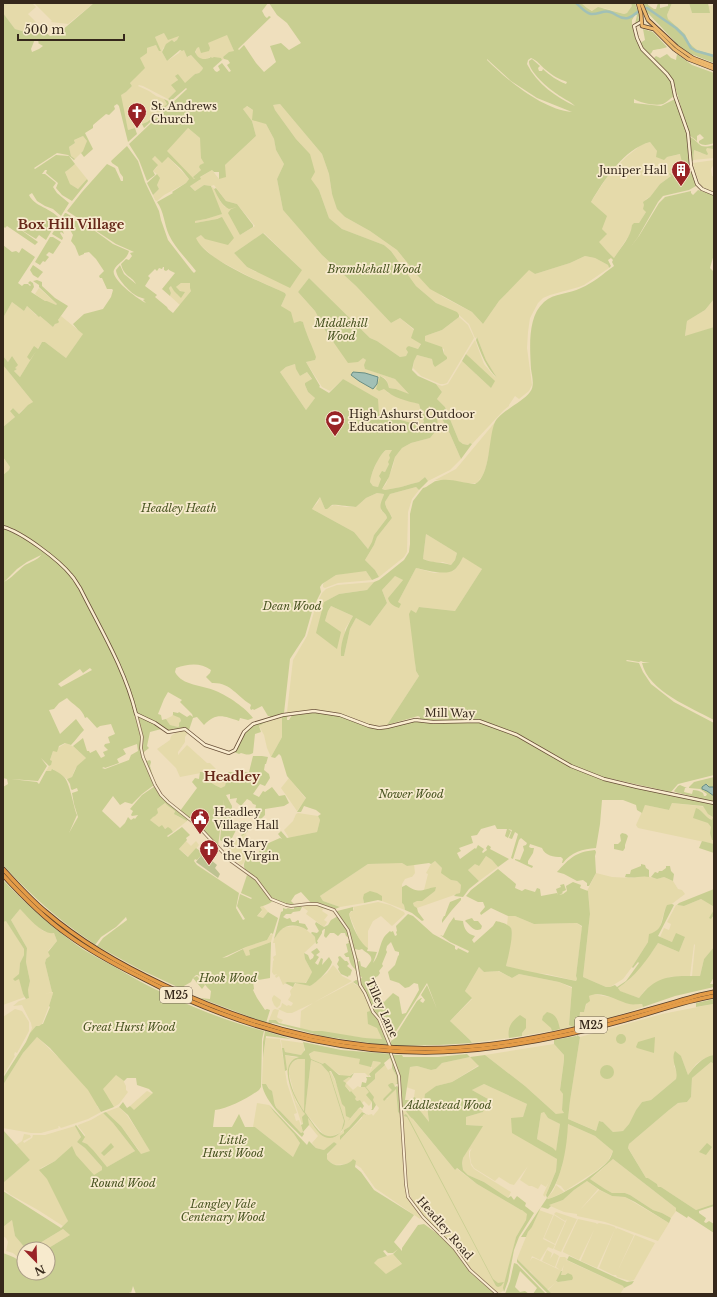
<svg xmlns="http://www.w3.org/2000/svg" width="717" height="1297" font-family="'Libre Baskerville',serif">
<rect width="100%" height="100%" fill="#efdfbd"/>
<g fill="#e5daaa" fill-rule="evenodd">
<polygon points="3,3 32,3 36,7 28,14 35,21 40,28 34,32 30,33 15,29 3,13"/>
<polygon points="34,3 94,3 68,24 51,22 52,21"/>
<polygon points="581,3 631,3 633,6 627,13 624,14 604,8 593,11 587,8"/>
<polygon points="672,3 689,3 692,13 710,13 708,6 714,5 714,3 714,55 697,50 689,43 685,34 668,19 667,15"/>
<polygon points="164,33 176,36 179,36 177,40 163,48 162,52 167,61 179,53 180,51 184,50 188,57 191,55 203,68 202,70 199,73 195,74 185,84 178,74 176,91 168,99 143,86 139,85 138,86 149,91 156,96 164,99 167,104 147,122 142,124 140,121 134,122 135,128 128,130 120,95 126,92 132,86 130,83 134,79 140,58 147,48 156,45 160,51 155,37"/>
<polygon points="227,34 234,51 223,57 224,59 222,60 221,58 211,58 210,57 205,60 202,60 195,54 197,48"/>
<polygon points="280,104 322,154 329,174 332,194 345,217 370,231 397,250 418,276 443,297 472,312 483,324 499,301 529,269 535,274 570,263 585,256 595,258 608,265 609,268 584,285 579,287 550,295 543,298 538,303 530,318 528,332 527,348 532,385 529,391 519,399 515,396 509,405 509,406 504,410 472,444 470,443 468,445 463,444 459,441 445,407 437,399 442,392 436,384 442,386 448,384 462,361 491,388 478,367 466,354 475,340 484,364 494,376 497,378 486,360 477,337 475,338 469,324 459,315 436,303 416,286 391,251 384,245 342,229 329,218 319,190 310,179 310,154 296,139 275,110 272,105"/>
<path d="M246,106L253,110L266,124L274,139L276,150L284,164L277,179L283,210L322,255L356,286L391,323L400,318L414,330L421,343L418,349L409,346L408,352L406,356L400,357L377,341L370,338L309,278L298,292L315,311L325,330L366,360V369L395,379L410,395L396,389L389,388L388,383L385,378L380,376L379,382L388,393L419,404L424,422L419,425L378,414L343,379L330,391L322,387L306,362L315,360L310,341L306,333L303,322L294,324L281,306L286,295L285,293L250,277L216,259L197,242L195,238L201,235L220,217L217,219L195,223V221L206,219L221,214L211,188L213,187L220,201L225,207L237,206L238,207L240,235L255,226L237,204L226,201L214,185L211,186L204,185L195,191L190,185L200,180L199,178L212,170L219,179L225,165L256,136L252,121L243,109ZM263,233H264L302,270L256,272L247,267L234,253Z"/>
<polygon points="188,128 200,138 204,163 201,165 201,170 196,174 195,179 194,180 166,151"/>
<polygon points="83,136 87,141 86,146 83,151 75,159 71,156 69,147 75,143 74,140"/>
<polygon points="650,142 657,151 667,157 681,154 683,166 672,175 670,174 671,176 660,184 650,197 646,199 644,205 646,212 639,223 632,225 632,231 614,258 598,242 603,237 606,235 602,229 591,202 607,177 626,157 641,145"/>
<polygon points="707,148 713,149 714,158 693,160 694,150 701,153 704,153"/>
<polygon points="155,156 165,159 168,157 189,179 186,183 164,195 157,201 155,200 153,195 159,189 157,185 157,174 153,171 157,167 152,159"/>
<polygon points="714,160 714,164 711,169 712,176 714,177 714,192 705,189 701,186 694,169 693,163"/>
<polygon points="75,164 87,179 78,189 70,184 65,172 68,170"/>
<polygon points="181,283 191,283 191,291 180,305 170,296 171,293 169,288 171,286 172,286 178,295 183,292 175,288"/>
<polygon points="39,288 57,304 56,306 47,301 45,301 35,294"/>
<polygon points="714,299 714,327 685,337 687,321 705,310"/>
<polygon points="12,302 24,311 27,306 36,315 40,316 53,327 61,316 78,330 84,333 66,358 45,342 42,342 20,377 14,371 17,369 15,368 12,356 8,362 3,356 3,318"/>
<polygon points="459,317 468,325 474,338 447,383 444,384 440,384 421,376 413,368 414,361 417,355 432,359 433,364 437,365 447,359 444,354 444,349 425,341 425,336 442,330"/>
<polygon points="295,364 300,376 307,372 312,380 305,383 305,385 308,392 315,398 306,410 280,372 286,367"/>
<polygon points="3,365 33,402 21,411 19,414 13,408 10,410 15,417 3,427"/>
<polygon points="431,407 435,413 439,413 450,434 461,459 450,470 428,481 425,477 419,482 411,484 401,487 385,490 382,489 386,484 393,466 395,457 402,448 411,443 430,438 436,417 432,419 429,412"/>
<polygon points="496,421 486,467 483,475 477,483 469,484 451,480 435,480 456,469"/>
<polygon points="386,450 392,450 389,464 385,472 383,471 381,481 378,487 373,486 370,482 370,478 379,457"/>
<polygon points="3,457 10,467 9,470 3,475"/>
<polygon points="416,487 419,490 412,499 408,512 407,552 404,557 379,577 375,570 365,560 374,545 377,537 392,518 391,515 387,510 385,502 390,494"/>
<polygon points="377,493 384,494 382,500 381,510 386,515 387,518 374,535 373,542 368,549 354,532 312,509 318,502 320,497 325,509 334,505 346,507 356,507 366,498"/>
<polygon points="426,534 457,553 455,560 451,565 443,562 436,563 423,559"/>
<polygon points="463,556 482,569 455,611 419,607 415,665 416,671 419,676 387,725 372,726 346,716 322,710 310,710 288,713 287,712 293,660 307,636 316,605 322,593 326,589 337,585 374,582 367,590 339,594 324,602 325,621 328,611 331,606 353,616 345,629 344,656 350,629 356,618 370,626 387,603 382,590 395,576 403,580 388,598 398,602 416,568 434,573 453,571 457,567"/>
<polygon points="358,571 366,571 372,580 338,583 325,588 323,587 323,584 326,581 336,575"/>
<polygon points="173,714 180,718 181,721 178,727 170,725 166,719 172,716"/>
<polygon points="282,717 283,718 282,737 271,757 267,748 264,735 259,726 268,721"/>
<polygon points="184,730 188,732 185,737 185,742 178,752 178,755 187,745 207,763 210,763 216,769 216,773 226,773 225,786 221,788 213,784 206,775 206,772 180,777 176,768 157,749 170,740 171,736 175,733"/>
<polygon points="66,743 74,747 86,758 75,769 72,777 67,779 53,769 51,771 46,771 49,766 51,765 50,760 53,751"/>
<polygon points="289,778 306,799 297,811 281,788"/>
<polygon points="165,803 168,806 175,811 174,813 177,816 187,821 173,832 171,829 159,828 150,820 157,811 157,809"/>
<polygon points="672,803 707,807 714,811 714,844 638,828 636,825 645,805 669,810"/>
<polygon points="298,813 318,816 320,820 317,832 289,838 284,830 293,821 296,814"/>
<polygon points="246,833 247,839 254,845 243,864 241,865 226,853 234,842"/>
<polygon points="186,841 191,846 196,841 199,845 189,857 179,849"/>
<polygon points="486,856 492,860 498,867 479,881 468,870 476,863 478,866"/>
<polygon points="435,861 442,868 451,880 457,881 461,885 460,893 417,908 414,906 413,903 435,891 431,888 424,890 428,874 426,873 431,864"/>
<polygon points="387,863 402,863 407,866 414,864 415,873 412,877 411,877 405,879 402,884 402,903 404,905 405,910 382,901 382,896 363,898 364,903 340,907 323,901 320,896 368,864"/>
<polygon points="596,873 612,877 631,878 646,876 657,879 664,877 673,881 678,889 682,890 685,894 665,909 660,927 648,942 632,967 623,979 610,987 606,987 583,977 590,914 588,891 587,891"/>
<polygon points="701,899 713,905 714,910 712,919 714,915 714,947 704,959 700,976 692,976 695,945 694,944 690,976 669,977 645,990 639,998 619,991 618,988 629,980 649,956 658,943 679,952 685,937 672,942 660,937 664,928 669,930 671,924 667,922 676,905 684,906"/>
<polygon points="378,902 390,905 404,912 405,914 392,926 381,916 373,921 368,931 368,948 364,946 359,939 349,914 354,909 353,907"/>
<polygon points="312,904 324,908 322,911 328,915 324,920 327,922 324,927 306,914 308,911 301,906"/>
<polygon points="263,906 268,912 263,918 257,916 262,911 260,907"/>
<polygon points="20,909 43,931 54,933 57,941 48,951 51,956 46,959 45,963 52,992 45,994 53,992 53,993 49,1006 42,1024 39,1026 36,1026 30,1033 32,1028 31,1023 22,1005 13,1006 19,1001 29,998 28,990 30,981 26,962 27,948 11,920"/>
<polygon points="508,916 515,916 534,924 577,923 582,927 576,976 577,979 576,981 547,974 532,973 506,966 512,934 511,928 507,925"/>
<polygon points="6,920 24,949 24,955 20,963 19,974 23,994 25,997 3,1005 3,922"/>
<polygon points="296,926 304,928 315,937 316,939 316,942 304,953 305,959 312,972 310,978 305,983 287,982 283,985 279,976 276,978 275,976 277,974 274,975 272,972 273,961 274,960 273,957 276,955 275,945 275,943 273,943 274,939 280,931 285,927"/>
<polygon points="273,934 271,942 249,950 250,955 246,957 243,949 246,947 267,940 270,935"/>
<polygon points="333,965 335,967 342,976 352,981 313,1003 353,982 354,984 360,987 365,996 382,1039 365,1038 300,1029 301,1011 313,1003 292,1013 287,1013 278,1009 281,1007 282,1003 287,1006 288,1005 291,1006 292,1005 293,1003 288,1000 291,995 290,991 296,983 310,986 327,973"/>
<polygon points="479,967 484,972 498,971 512,978 519,974 559,982 572,988 569,1024 573,1027 522,1036 472,1043 470,1040 450,1021 472,999 465,991"/>
<polygon points="593,994 615,998 629,1004 642,1004 643,1007 600,1021 579,1025 580,1012 584,1012 589,996"/>
<polygon points="274,995 281,1000 280,1005 277,1008 274,1005 272,1000 272,998"/>
<polygon points="713,1004 714,1055 703,1059 696,1064 688,1075 681,1056 674,1066 678,1075 676,1079 651,1100 642,1102 636,1110 629,1124 623,1131 613,1132 603,1122 599,1121 596,1131 592,1129 568,1119 570,1101 580,1037 662,1014"/>
<polygon points="15,1009 22,1011 29,1022 29,1031 21,1032 29,1031 17,1053 15,1052 14,1055 15,1056 3,1076 3,1017"/>
<polygon points="275,1009 279,1010 277,1017 278,1018 283,1020 281,1023 276,1020 269,1020 273,1010"/>
<polygon points="37,1037 58,1057 97,1060 124,1081 124,1082 126,1086 126,1090 128,1092 119,1104 114,1107 97,1106 101,1112 88,1119 61,1128 59,1126 58,1127 59,1128 41,1133 31,1133 3,1128 3,1085 23,1053"/>
<polygon points="266,1038 280,1039 287,1083 297,1113 294,1114 296,1121 299,1120 303,1132 301,1133 280,1111 278,1110 273,1101 273,1094 266,1084 262,1084 263,1058"/>
<polygon points="281,1040 303,1043 304,1047 304,1052 301,1055 285,1052 284,1048 282,1048"/>
<polygon points="554,1044 564,1055 564,1060 560,1089 563,1094 562,1110 564,1113 561,1114 556,1114 525,1086 485,1055"/>
<polygon points="314,1050 361,1059 371,1066 373,1061 380,1062 381,1063 369,1074 372,1067 371,1067 369,1077 365,1073 353,1073 350,1076 342,1076 330,1068 326,1064 323,1064 311,1059 309,1055"/>
<polygon points="284,1055 299,1058 291,1061 289,1065 288,1073 296,1102 305,1114 302,1125 290,1088"/>
<polygon points="470,1057 479,1065 452,1082 436,1086 425,1097 424,1101 427,1106 429,1123 414,1103 416,1098 414,1097 415,1090 406,1087 410,1067 417,1066 431,1070 436,1069 442,1063"/>
<polygon points="298,1059 305,1059 304,1111 296,1100 289,1074 290,1065 291,1063"/>
<polygon points="311,1060 321,1064 329,1073 344,1121 341,1132 333,1136 329,1137 323,1134 305,1112"/>
<polygon points="711,1062 714,1064 714,1158 713,1158 714,1161 714,1204 696,1210 661,1187 658,1187 657,1184 648,1178 646,1178 630,1151 628,1148 629,1144 669,1110 678,1103 687,1102 691,1097 692,1078"/>
<polygon points="385,1065 388,1070 392,1068 396,1075 397,1083 392,1089 393,1090 383,1099 387,1099 396,1088 398,1112 400,1114 406,1192 409,1200 421,1217 420,1219 375,1188 361,1168 355,1164 356,1161 353,1160 351,1162 347,1164 334,1165 327,1159 327,1155 337,1144 334,1142 324,1150 316,1148 312,1143 318,1136 309,1125 308,1118 319,1133 327,1137 333,1137 342,1132 345,1121 328,1071 330,1071 334,1078 350,1119 359,1108 363,1111 349,1127 344,1130 344,1133 340,1140 362,1118 362,1116 364,1114 367,1115 367,1114 368,1115 372,1114 373,1116 378,1110 379,1108 372,1100 366,1087 375,1079 375,1074"/>
<polygon points="349,1077 351,1078 346,1083 353,1090 358,1086 359,1087 365,1087 369,1092 372,1102 369,1106 364,1101 362,1103 360,1100 357,1101 354,1099 356,1097 345,1086 343,1081"/>
<polygon points="484,1084 527,1104 523,1117 512,1132 557,1159 556,1171 545,1197 543,1195 549,1182 546,1187 541,1184 538,1189 532,1186 529,1186 520,1180 528,1166 514,1185 510,1184 499,1177 495,1181 474,1168 471,1163 470,1156 470,1152 472,1148 469,1151 469,1156 471,1165 474,1169 511,1192 508,1198 484,1182 468,1175 463,1170 462,1163 463,1158 482,1126 465,1125 466,1117 483,1112 488,1099 472,1090"/>
<path d="M147,1091L163,1098L190,1105L164,1129L163,1134L176,1156L183,1166L195,1189L202,1197V1201L194,1205L216,1236V1241L214,1245L164,1261L161,1264L119,1257L97,1244L113,1238L119,1232L95,1243L77,1234L70,1221L67,1217L68,1221L63,1226L38,1210L11,1195L3,1189V1183L30,1160L16,1145L22,1141L24,1134L30,1135L31,1137L23,1141L24,1143L32,1138L33,1135H45L75,1126L81,1137L77,1142L85,1148L102,1167V1170L94,1176L101,1189L117,1211L115,1217L116,1221L121,1231L150,1212L144,1199L146,1182L141,1170L164,1161L163,1159L143,1165L139,1164L138,1157L141,1156L138,1149L121,1126L106,1112L119,1107L127,1115L152,1153L159,1149L154,1138L153,1139L130,1106ZM72,1147L75,1155L70,1160L44,1174L40,1170L41,1168L55,1161Z"/>
<polygon points="257,1103 269,1105 274,1112 294,1134 300,1143 293,1157 255,1127 253,1127"/>
<polygon points="402,1109 407,1112 455,1170 456,1168 477,1184 521,1210 522,1209 528,1214 526,1220 516,1237 503,1291 500,1293 496,1292 472,1270 449,1241 426,1219 413,1202 409,1193 408,1188"/>
<polygon points="541,1112 544,1112 548,1118 560,1124 556,1152 553,1148 537,1139"/>
<polygon points="103,1113 113,1123 135,1151 107,1167 82,1142 85,1135 78,1126 78,1125 91,1120"/>
<polygon points="568,1124 595,1136 613,1151 608,1161 596,1171 565,1191 561,1186 556,1184 562,1166 565,1147"/>
<polygon points="613,1159 676,1208 676,1211 671,1218 662,1213 653,1210 630,1195 625,1193 612,1193 605,1189 590,1179 599,1172"/>
<polygon points="587,1181 598,1189 579,1211 599,1190 612,1196 625,1197 669,1223 658,1241 605,1222 577,1216 577,1214 564,1212 548,1205 563,1200 574,1190"/>
<polygon points="556,1185 561,1189 564,1192 549,1199 547,1198 553,1191"/>
<path d="M539,1210L553,1215L543,1239L555,1245L553,1249L548,1247L540,1260L532,1256L530,1261L532,1258H534L560,1270L556,1267L560,1257H565L567,1259L566,1260L623,1286L624,1288L620,1294H552L548,1290L555,1283L548,1289H546L530,1271H529L517,1259L528,1232L532,1227ZM564,1265L561,1275H565L566,1274L569,1273L572,1280L556,1282Z"/>
<polygon points="556,1212 577,1219 561,1252 554,1249 567,1219 565,1221 554,1214"/>
<polygon points="554,1215 565,1222 555,1244 544,1238"/>
<polygon points="578,1219 596,1223 597,1224 599,1223 609,1225 615,1227 616,1229 617,1228 634,1235 617,1272 635,1235 655,1243 634,1280 630,1281 617,1277 616,1275 613,1275 599,1268 615,1229 597,1268 581,1261 581,1260 594,1230 579,1260 563,1252 563,1251"/>
<polygon points="12,1220 15,1236 26,1249 24,1249 24,1265 19,1258 13,1253 6,1251 8,1242 6,1238 3,1236 3,1227"/>
<polygon points="63,1229 70,1235 47,1249 30,1249"/>
<polygon points="547,1250 552,1253 550,1259 554,1253 559,1256 555,1267 542,1261"/>
<polygon points="393,1254 411,1275 358,1278 378,1259"/>
</g>
<g fill="#c8ce91" fill-rule="evenodd">
<path d="M94,3H268L262,11C264,14 264,16 267,18L269,16L271,17L238,49L239,50L244,45L256,63L264,72L276,62L270,46L281,43L289,50L301,43L287,23L277,15L269,3H581L587,8L592,11L598,7L624,14L627,13L632,6L631,3H635L639,15L638,20L640,15L639,22L638,21V23L635,24L637,15H635L632,20V26L635,37L642,50L669,77L672,84L674,96C671,98 667,102 663,104C655,106 641,103 634,99V103L661,106L675,99L689,137V164L696,186L689,190L663,196L658,202L638,237L629,249L639,236L659,203L665,197L691,191V193L693,195L698,190L714,195V254L710,268L714,272V299L705,310L687,321L685,336L714,327V720C692,708 648,691 642,663H650L643,662L641,661L639,662L627,660L626,661L639,663L643,672L651,684L674,702L714,723V775L678,784L671,792L608,778L607,781L674,796L705,801L714,804V840H712L710,833L711,827L708,823L693,818L696,808C703,810 705,818 712,820L713,817L708,814L703,806L672,803L669,810L645,805L642,813L637,810L636,805L623,800H602L600,824L596,848C583,849 571,852 563,863H562L563,859L561,857C554,857 545,856 542,848L530,844L529,847L531,848H534L533,853L528,861V864L533,866L532,868L515,860V859L520,860L524,850L523,846L526,845L527,843L521,838L519,840L513,859L511,858L518,834L515,832L512,839L509,838L512,830L508,829L511,831L508,838L505,836L507,829H497L495,825L481,829L477,835L471,836L473,843L459,848L461,851L457,853L460,859L475,848L476,849L478,845L484,849L482,852L483,853L487,850L486,848L488,845L491,847L490,849L509,859L498,867L492,860L486,856L479,866L475,864L468,870L479,881L469,889L463,897L454,896L456,894L460,893L461,885L457,881L451,880L441,873L442,868L435,861L431,864L429,863L407,866L402,863L368,864L320,896L323,901L340,907L335,909L328,907L326,909L317,906L318,903H311L301,892L295,895L291,901L295,905H290L274,900C270,904 265,905 260,907L262,910L257,916L263,918L268,912L278,918L273,934L271,933L267,940L246,947L222,958L227,957L243,949L246,956L250,955L249,950L271,942L270,978L253,981L254,989L253,990L257,998L265,1010L267,1009L270,1010L266,1023L200,998L210,999L211,991C206,987 202,980 198,975H196L193,978L197,976L205,985L202,989L193,978L191,982L184,986L186,991L139,969L97,946L103,938L127,920L126,917L116,927L101,937L95,945L90,941C57,919 30,894 3,865V787L8,784L7,779L3,778V475L9,470L10,467L3,457V427L15,417L10,411L13,408L19,414L28,405L33,402L3,365V356L8,362L12,356L18,365L15,368L17,369L14,371L20,377L36,351L30,360L27,357L34,346L38,349L42,342H45L66,358L83,334L78,330L73,324L84,314L103,309L111,297L113,290L112,289H107L102,278H100L99,276L104,271L96,259L89,252L84,253V254L79,256L75,246L71,241L73,235L69,228L76,220L79,222L81,220L67,211L82,192L107,164L115,168L121,181H123V177L120,173L118,167L112,163L111,161L127,146L138,161L145,182L159,211L161,220L168,240L192,271L194,273L196,271C187,259 175,248 169,235C164,224 164,211 157,202L173,193L172,192L186,183L189,179L181,169L168,157L162,163L155,156L152,159L158,165L153,171L155,175L147,181L139,160L129,144L187,89L186,88L171,101L168,99L176,91L171,85L178,80L175,76L178,74L185,83L195,74L199,73L202,70L203,68L191,55L187,57L184,50L182,51L180,50L167,61L162,52L166,44L172,40L174,42L177,40L179,36L168,40L164,33L155,37L161,51H159L156,45L147,48V53L140,58L145,68L130,83L132,86L126,92L121,95L128,130L135,128L137,134L128,142L119,106L117,104L114,106L115,109L109,115L106,114L93,125V128L85,133L93,149L84,157L81,153L83,151L87,141L83,136L74,140L75,143L69,147L71,156L75,159L74,160L68,155L57,153L34,168L35,169L56,155L69,156L75,164L68,170L65,172L70,184L78,189L87,179L88,181L72,201L62,195L56,188L58,183L46,173L47,170H45L42,174H45L55,182L56,183L53,187L57,193L69,203L61,216L53,209L45,206L37,201L32,193L29,195C35,207 51,208 59,218L46,240L39,235L36,239L23,231L24,228L23,227L21,230L38,242L35,245L7,226L5,228L3,226V13L15,29C24,32 32,34 40,28L50,36L60,32ZM227,35L234,51L229,52L223,57L224,59L228,60L230,63L227,65L231,71L229,72L222,63L218,66L220,70L217,72L215,71L213,68L222,60L221,58L214,57L212,58L211,57C204,61 198,59 195,52L197,48L199,47L201,53L209,51L210,48L208,43ZM35,39L39,42L38,43L43,46L39,49L32,52L31,49ZM531,58C537,60 541,66 546,70C553,76 559,79 567,82L566,84C558,81 549,75 543,69L542,71H539L538,68L540,66L532,59L529,61C528,71 548,88 557,94C562,98 570,101 575,106C556,97 537,84 527,64L528,60ZM487,59L511,81L537,98L572,112C543,110 507,80 487,60ZM280,104L322,154L329,174L332,194L337,209L345,217L370,231L397,250L418,276L430,289L472,312L483,324L499,301L529,270L535,274L570,263L585,256L595,258L608,265L609,268L611,266L608,260L611,258L613,260L612,262L614,266C603,274 593,283 581,288C569,294 554,293 544,302C527,317 530,348 531,369C532,376 535,386 530,392C523,402 501,411 495,422C488,437 491,476 475,484C463,483 449,477 436,481C432,482 428,487 423,488L413,501L410,514V544L409,552L404,560L379,580L374,582L367,590L339,594L324,602L316,633L337,649L341,632L325,621L328,611L331,606L353,616C346,628 340,642 341,656H344L350,629L356,618L370,626L387,603L382,590L395,576L403,580L388,598C389,604 394,606 399,608L401,604L398,602L416,568C425,570 446,576 454,570C458,567 461,561 463,557L482,569L455,611L419,607L416,613L411,610L409,614L416,671L419,676L387,725L418,716L420,717V722H410L379,729L333,714L314,711L292,715L289,720H287V717L289,716L286,715L252,726L244,734L234,752L239,754L241,753C245,754 248,756 253,753L255,734L261,732L259,726L268,721L282,717V737L271,757L275,758L279,754L281,756L287,776L306,798L297,812H301L304,806L316,810L321,814L318,816L320,820L317,832L287,838L281,831L278,834L282,839L280,838L264,845L255,857L252,856L251,857L248,856C247,858 244,862 244,865C243,871 255,878 259,882L247,875L241,893L252,898L251,899L240,894L237,906L245,919L243,920L236,908L239,893L197,865L194,861L195,859L197,860L203,853L196,848L188,857L179,849L187,840L186,838L190,835L182,827L168,837L167,836L173,832L171,829L168,827L165,829L162,825L159,827L150,820L153,817L155,816L158,813L157,809L165,803L168,806L175,811L174,814L187,821L188,819L166,802L155,786L142,795L130,809L133,811L131,815L132,816L138,815L135,819L134,818L131,820L128,817L125,823L120,828L102,811L113,796L120,805L125,802L132,804L142,794L154,785L144,762L143,758L154,781L150,766L151,762L150,760L147,761L143,756L144,752L149,748L147,746L150,732L165,728L170,732L185,728L189,730L193,718L197,717L204,725C216,712 224,716 239,721L240,718L248,720L253,718C246,708 228,696 216,691C203,685 182,686 175,672L176,668C188,664 200,662 211,670L210,673L206,677L212,683C230,682 237,696 250,704L251,705L250,708L251,710L253,709L254,710L262,706L268,716H270L269,718L284,713L290,659L305,636L313,608L321,592L320,587L322,584L336,575L366,571L372,580L379,577L375,570L365,560L374,545L377,537L392,518C390,512 386,510 385,502L390,494L416,487L419,490L428,481L425,477L419,482L411,484L401,487L385,490L382,489L389,477L395,457L402,448L411,443L430,438L438,428L437,417L431,419L428,412L429,406L435,413H439L450,434L461,459L472,444L470,443L468,445L463,444L459,441L445,407L437,399L442,392L436,384L418,376L412,370L414,361L417,355L432,359L433,364L435,367L447,359V357L444,354L442,347L425,341V336L442,330L459,317V315L457,312L436,303L416,286L391,251L384,245L342,229L329,218L319,190L311,179L315,172L310,154L296,139L275,110L273,105ZM247,106L253,110L252,120L266,124L274,139L276,150L284,164L277,179L283,210L322,255L356,286L391,323L400,318L414,329L411,338L421,344L418,349L409,346L407,347L406,349L408,352L406,356L400,357L377,341L370,338L309,278L298,292L315,311L325,330L348,363L358,362L363,358L366,360L364,365L365,369L395,379L409,394L396,389L389,388C388,382 386,379 380,376L376,389L379,391L384,389C393,398 407,401 419,404L424,422L419,425L379,414L378,399L343,379L329,393L319,387L320,386L306,362L315,360L316,357C312,345 306,334 303,322L300,321L294,323L291,312L281,306L286,295L285,293C263,283 205,260 196,238L201,235L205,239L228,245L234,238L222,217L217,219L195,223V221L206,219L222,214L211,186L204,185L195,191L190,186L201,179L200,177L212,170L214,172H219V179L226,177L225,165L256,136L252,121L243,109ZM188,128L200,138L201,158L204,163L200,165L199,167L201,170L193,177L195,179H194L167,151ZM650,142L657,151L656,157L664,160L667,157L680,154L683,166L672,175L670,173L669,174L671,176L660,184L650,197L643,202L644,205L643,209L646,212L639,223H634L632,225C631,237 621,247 614,258L607,251L599,242L607,234L602,229L607,216L591,202C604,180 624,149 650,142ZM95,230L116,244L134,252L130,253L132,256L129,260L126,259L121,264C124,277 132,276 136,284L124,274L120,265L116,270C116,278 131,294 139,297C141,298 143,298 145,299L143,300L146,303C139,300 110,279 114,270C117,263 127,260 129,251L113,244L95,231ZM163,267H164V270L166,271L169,269V270L175,273L162,289L170,296L171,293L169,288L171,286L174,291L181,298L185,292L180,291L176,287L181,283H190V288L191,291L173,313L168,309L167,307L155,297L157,295L145,286L150,278L148,276L155,269L157,271L159,268L162,269ZM295,364L296,369L300,376L307,372L312,379L305,383V385L308,392L315,398L306,410L280,372L286,367ZM386,450H392L389,455L390,458L388,462L389,464L385,472L382,471L379,476L381,479L378,487L373,486L370,482C371,473 379,455 386,450ZM377,493L384,494C383,498 379,505 381,509C383,513 386,513 387,518L374,535L372,542L368,549L354,532L312,509L320,497L325,509H327C329,508 330,506 332,505C334,504 351,507 356,507L366,498ZM426,534L457,553L455,560L451,565C441,562 432,563 423,559ZM41,555C38,560 30,562 25,565C17,571 12,578 4,582L17,569L27,562ZM90,668L92,670L61,687L58,684L80,669L83,673ZM168,692L182,700L180,702L192,714L193,717L190,715L187,717L179,712L178,713L173,712V715L180,718L181,721L179,723V726L178,727L170,725L166,719L162,720L161,715L158,714L164,699ZM67,698C73,705 82,708 85,718L87,717L97,728L100,726L111,724L115,734L108,737L110,743L105,744L104,746L108,750L103,752L105,756L101,758L96,750L90,753L89,751H87L83,738L73,746L86,758L77,766L72,777L67,779L70,784L71,789L72,790L77,788L78,791L72,793L74,804L78,817L69,833L77,815C73,806 70,781 63,776C60,773 56,771 52,769L51,771H46L39,784L37,782L11,779L38,781L47,766L41,758L49,766L51,765L52,761L50,760L53,751L57,752L59,746L65,743L71,745C76,740 79,735 84,730L76,719L60,734L49,710L54,709L59,703ZM137,744L138,751L131,755L129,760L105,769L102,768L104,767L105,768L119,763L117,759L126,754L123,749Z"/>
<polygon points="642,3 648,3 648,5 654,9 656,9 658,3 660,3 660,8 668,6 668,3 672,3 667,15 668,19 685,34 689,43 697,50 714,55 714,63 691,54 680,47 645,10"/>
<polygon points="689,3 708,3 710,13 692,13"/>
<path d="M643,29L653,32L667,47C665,48 654,50 653,50C652,52 651,54 649,55L642,47L640,43L645,40Z"/>
<path d="M667,54L671,58L676,60L677,54L692,65L714,73V143C709,145 703,146 699,143V141L704,138L700,134L697,136V141L689,135L674,83L653,59L656,56L660,58Z"/>
<polygon points="164,99 168,101 169,104 144,128 142,124 147,122 151,119 167,104"/>
<path d="M690,137C701,142 697,150 714,145V151L713,149L707,148L706,150L708,154L707,155L694,150L693,161H691Z"/>
<polygon points="157,174 160,178 157,185 159,189 153,195 147,183"/>
<path d="M216,188L226,201L237,204L253,225V227L240,235L228,213L231,209L237,207L229,209C221,205 218,197 214,189Z"/>
<polygon points="65,213 66,213 71,216 62,224 63,227 62,229 64,234 61,232 60,233 63,238 62,240 52,234"/>
<polygon points="263,233 302,270 290,288 247,267 234,253"/>
<polygon points="50,237 53,237 61,242 53,254 49,252 46,255 49,257 45,262 43,261 40,265 35,262"/>
<polygon points="3,245 12,252 16,251 19,253 22,248 35,257 18,283 22,286 24,284 28,284 30,286 31,285 28,283 30,281 33,283 34,287 31,292 45,301 47,301 56,305 57,304 39,287 39,285 33,281 37,280 42,282 42,286 55,298 68,306 58,320 59,322 58,323 55,324 53,327 40,316 39,317 27,306 24,311 12,302 3,318"/>
<polygon points="33,265 43,272 38,278 33,275 30,270"/>
<path d="M477,337L486,360L497,378C486,367 481,354 476,340Z"/>
<polygon points="466,354 495,381 491,388 462,361"/>
<path d="M253,756H262L268,757L266,764H265L264,770L269,774L270,778L265,786L260,784L253,794L259,797L263,791L265,792L272,787L279,796L285,795L289,803L284,806L265,809V815L262,818L267,827L264,829L256,825L257,819L254,816L256,805L253,804L251,801L247,799L241,806L236,802L237,798L230,799V794L226,795L232,806V809L234,811L231,820L239,824L232,838L228,842L227,841L225,843L220,840L224,799L218,846L180,811L197,788L192,782L195,778L199,779L200,772H206C206,781 214,785 221,788L225,786L228,772H249Z"/>
<path d="M714,777V787H709L707,784L702,790L707,791L714,796V802L675,792L674,791L678,786L680,785L687,788H685L684,792L692,794L693,790C697,790 700,791 703,793L704,796H706L707,794L700,789L689,788V787L694,782Z"/>
<path d="M244,821L248,823H251C250,829 247,833 242,836L241,835L243,834L245,829V827L239,826L241,822Z"/>
<polygon points="622,833 626,834 628,836 625,845 625,848 623,851 614,849 614,844 618,844 621,841 620,835"/>
<polygon points="702,841 714,844 714,853 699,848"/>
<path d="M595,850L596,852L595,856L596,873L589,886H587V883L583,880L577,881L564,874L557,872C570,858 575,852 595,850Z"/>
<path d="M641,864L645,865L646,868L649,870V877C642,875 635,879 625,877L626,874H630L631,870L641,866Z"/>
<polygon points="666,866 670,866 671,871 674,874 673,881 664,877 657,879 651,877 655,872 658,873 659,871 662,871 666,868"/>
<path d="M498,869L516,884L515,888L522,891L525,889L535,892L537,888L540,889L541,896L557,893L558,895L556,889L561,887L560,885L564,884L566,890L562,892L563,893L559,895L563,894L567,891L566,886L573,882L581,885L580,888L588,891L590,914L583,977L606,987H610L615,985L617,987L626,981L639,963L638,962L633,968L632,967L648,942L649,934C665,930 661,917 667,905L672,904L674,905L658,936L672,942L676,933L685,937L679,952L658,943C647,960 635,977 618,988L620,991L639,998C657,974 673,976 700,976L704,959L714,947V977L710,984H714V987L675,996L643,1007L642,1004C638,1004 633,1005 629,1004C618,1001 601,990 589,996L590,1001L586,1004L584,1012H580L579,1025L573,1027L569,1025L572,987L559,982L519,974L512,978L499,971L484,972L479,967L465,991L472,998L450,1021L470,1040L472,1043L439,1045L391,1046V1041L395,1038V1036L417,1001L421,998H422L420,1001L423,1003L425,1000L421,995L427,985L437,1009L427,983L393,1036L390,1039L387,1040L389,1046L322,1036L273,1023L268,1024L269,1020H276L279,1023L313,1031H322L365,1038L382,1039L377,1028L368,1024L367,1012L370,1011C368,1003 365,995 361,988C359,985 355,984 353,982L356,980L360,981L362,977L359,976L357,962L360,961L361,966L366,968L371,961C373,955 366,953 362,949L359,950L355,949L357,957L359,960L356,959L349,930L336,912L337,911L353,907V911H351L349,914C351,923 359,943 368,948L367,951L377,952L373,963C379,956 379,947 383,939C384,936 387,934 390,931L391,932L393,931L395,936L397,935L396,932L397,931L396,926L408,914L413,916L433,934L455,946V949L457,950L458,948L468,953L469,951L450,942L440,935L443,936L449,924L454,917L455,920L463,921C464,929 467,934 475,936L472,940L474,943L493,926L496,921C501,922 508,924 511,928C514,934 508,958 506,966C529,972 553,976 576,981L577,979L576,976L582,926L577,923L534,924L515,916H508L491,908L481,915L480,913L485,907L483,902H478L466,896L471,890ZM391,942L395,951L399,952V955L398,956L395,965L388,972L390,980L399,983L405,988L409,987L414,983L418,984L419,990L406,1013L402,1014L399,997L393,993L384,1002L379,999L376,984L374,981L376,977L378,976L380,973L379,971L383,966L382,964L387,952L386,950L387,946Z"/>
<path d="M3,880C25,903 48,924 74,943C86,952 100,959 113,966C160,994 211,1017 264,1031L262,1039L261,1087L259,1090C248,1098 228,1109 215,1110L213,1127H232L239,1114L245,1127H255L293,1157L300,1143L294,1134L274,1112L269,1105L307,1145L309,1141L316,1148L324,1150L334,1142L337,1144L327,1154V1159C329,1161 332,1164 335,1165C341,1166 350,1164 353,1159L356,1161L355,1167L361,1172L374,1190L414,1215L394,1242L402,1251V1248L418,1225L424,1224L442,1237L454,1250L470,1272L495,1294H136L133,1286L131,1293L130,1292L129,1294H3V1253C14,1257 24,1260 24,1273H48L47,1249L70,1235L63,1229L30,1249H26L15,1236L12,1220L3,1227V1191L61,1228L68,1221L47,1179L39,1170L55,1161L72,1146L76,1155L94,1175L102,1170V1167L85,1148L77,1142L81,1137L75,1126L76,1125L85,1137L82,1142L87,1144L93,1150L107,1167L135,1151L113,1123L103,1113L106,1112L121,1126L141,1154L150,1151L128,1115L119,1107L123,1102L127,1108L130,1106L134,1110L153,1093L149,1089L137,1085L136,1078H127L124,1081L116,1075L103,1089L114,1107L101,1112L88,1090L50,1048L37,1037L23,1053L3,1085V1078L26,1042L30,1033L36,1026H39L42,1024H43L50,1007L49,1006L53,993V992H52L45,963L46,959L50,956L48,952L57,941L54,933C42,935 28,917 20,909L11,920L27,948L26,962L30,981L28,990L29,998L26,999L23,994L19,979L15,981L13,979L19,974L20,963L24,955V949L6,921L3,922ZM398,1249L393,1254L402,1264L386,1274L374,1263L378,1259L387,1256L383,1251L385,1250L388,1253H393Z"/>
<path d="M406,885C421,895 421,889 436,887L435,891L422,901H417L413,903L414,906L417,908L418,912L424,920L422,921L412,913L405,910L404,905L402,903V887Z"/>
<polygon points="714,889 714,915 711,919 709,918 714,910 713,906 701,899 684,906 677,905 679,903"/>
<polygon points="370,891 377,893 382,896 382,901 378,900 364,903 363,898 364,894"/>
<path d="M460,898H461V900L452,910L442,923V920L444,916H445C446,912 448,907 450,902Z"/>
<path d="M301,906L302,907L300,911L293,912L291,914H286L283,917L287,919L290,918L292,922H295L298,920L299,921V923L305,924L308,929L307,930C299,925 287,923 280,931C277,934 276,937 274,939L281,912L283,911V908L286,909L288,908L291,909H294V907Z"/>
<polygon points="338,916 347,930 349,938 346,936 345,933 341,933 338,936 334,933 330,933 326,938 324,936 325,929 324,929 322,931 322,933 317,941 318,943 316,944 315,937 311,933 312,932 317,933 319,931 315,924 316,922 324,927 328,925 331,920"/>
<path d="M472,918L474,921H478L482,926L481,929C474,933 470,925 465,921L466,920Z"/>
<path d="M350,940L358,974H357L355,969C352,967 349,961 349,957H346L344,954L348,952L346,944L349,943L348,941Z"/>
<path d="M317,948L320,952L316,955L319,957L315,963L318,965L321,958L323,959L322,965L329,957L332,962C330,970 317,982 310,986L295,983L293,987L285,983L287,982L306,983L309,978L312,972L305,959L304,953L308,955L310,960L313,958L314,955L311,952Z"/>
<polygon points="340,956 345,961 347,961 349,964 347,966 352,970 350,976 349,975 348,977 341,974 338,969 339,967 337,964 339,960 338,957"/>
<polygon points="714,999 714,1009 713,1004 696,1007 696,1003"/>
<path d="M547,1012C557,1014 558,1021 560,1029L552,1031L551,1028L542,1020L543,1016Z"/>
<path d="M520,1015L526,1019V1028L522,1033V1036L509,1038C507,1027 512,1021 520,1015Z"/>
<polygon points="265,1031 291,1039 266,1036 263,1058 263,1042"/>
<circle cx="621" cy="1039" r="5"/>
<path d="M577,1035L580,1037L570,1101L568,1119L596,1131L599,1121L603,1122L613,1132L623,1131L629,1124L636,1110L642,1102L651,1100L676,1079C679,1070 670,1061 675,1051L681,1056L688,1075C695,1066 702,1057 714,1055V1064L711,1062L692,1078L691,1097L687,1102L678,1103L669,1110L629,1144L628,1148L646,1178H648L657,1184L658,1187H661L696,1210L714,1204V1206L699,1211V1213L706,1218L704,1222L706,1223L709,1221L714,1224V1233L688,1216L687,1218L676,1211V1208L613,1159L590,1179L605,1189L612,1193H625L630,1195L653,1210L662,1213L671,1218L669,1223L635,1202L625,1197L612,1196L600,1190L587,1181L574,1190L563,1200L549,1205L551,1206L548,1209L541,1207L532,1227L528,1232L526,1237H521L547,1198L546,1195L556,1171L557,1159L512,1133L511,1118L523,1117L527,1104L484,1084L472,1090L488,1099L483,1112L466,1117V1125L483,1126L463,1158L462,1163L463,1170L468,1175L484,1182L508,1198L511,1196L514,1200L517,1196L526,1203L525,1206L534,1213L519,1237L514,1250L508,1281L504,1292L503,1288L516,1237L526,1220L527,1214L522,1210H521L477,1184L457,1168L455,1170L413,1119C408,1116 407,1110 402,1109L401,1080L393,1055H402L403,1057H438L467,1054L470,1057L485,1055L525,1086L556,1114L564,1113L562,1110L563,1094L560,1090L564,1060V1055L554,1044V1040L576,1036V1037ZM470,1057L479,1066L452,1082L436,1086L425,1094L424,1101L427,1106L429,1122L414,1103L416,1098L414,1097L412,1100H405L410,1067L417,1066L431,1070L436,1069L442,1063ZM544,1112L548,1118L560,1124L556,1151L553,1148L537,1139L541,1113ZM568,1124L595,1136L613,1151C612,1154 611,1157 609,1160C598,1173 565,1194 548,1199L547,1198C562,1180 567,1147 568,1124Z"/>
<polygon points="655,1037 654,1053 637,1048 636,1047 638,1042"/>
<path d="M303,1042L341,1050L391,1054L399,1077V1084H396L397,1083L396,1075L392,1068V1063L390,1058L384,1063L385,1065L375,1074V1079L366,1087L374,1097L373,1100L376,1105L373,1110H371L372,1109V1102L366,1095L369,1092L365,1087H361L362,1082L366,1083L367,1079L366,1077H371L369,1074L381,1063L380,1062L373,1061L371,1067L359,1064L360,1059L314,1051L309,1054L311,1059L323,1064L324,1063H325L339,1075L350,1076L354,1073L351,1078L349,1077L343,1081L346,1083L345,1086L350,1092L351,1091L356,1097L355,1099L357,1101L360,1100L364,1106L362,1109L361,1107L359,1108L348,1121L350,1118L346,1116L345,1107L342,1104L335,1079L331,1071H329L345,1121C344,1134 331,1144 320,1134C316,1130 312,1123 308,1118L309,1125L303,1132L304,1134L302,1137C290,1125 264,1102 262,1084H266L269,1089L272,1091C274,1098 273,1107 280,1111L301,1133L303,1132L301,1125L303,1124L302,1117L305,1114C296,1102 275,1063 299,1057L285,1055L287,1070L285,1071L282,1048H284L285,1052L301,1055L305,1050ZM298,1059H305L304,1111C296,1100 278,1065 298,1059ZM311,1060L321,1064L329,1073L344,1121L341,1132C323,1145 315,1125 305,1112Z"/>
<circle cx="607" cy="1072" r="7"/>
<polygon points="391,1083 393,1083 395,1087 397,1086 398,1087 400,1114 398,1112 396,1089 384,1101 383,1099 392,1090 389,1087 388,1085"/>
<path d="M362,1112L364,1113L367,1115L364,1114C357,1123 348,1131 340,1140V1136L344,1133V1130L349,1127Z"/>
<polygon points="405,1114 407,1115 493,1279 498,1283 504,1282 501,1286 498,1287 496,1286 407,1117 404,1116"/>
<polygon points="3,1130 30,1160 3,1183"/>
<polygon points="111,1143 114,1147 104,1156 101,1153"/>
<polygon points="707,1143 712,1147 706,1155 699,1152"/>
<polygon points="569,1256 617,1278 627,1282 634,1281 632,1284 624,1288 623,1286 567,1260"/>
<polygon points="517,1259 552,1294 548,1294 517,1262"/>
<polygon points="514,1263 517,1264 546,1294 533,1294 537,1288 520,1271 515,1287 520,1292 525,1291 529,1294 505,1294 510,1281"/>
<polygon points="561,1271 562,1271 561,1275 565,1275 568,1273 572,1275 573,1278 572,1280 558,1282 556,1281"/>
</g>
<polygon fill="#bdc291" points="203,853 217,865 215,868 220,874 218,878 196,862"/>
<g fill="#a1c0b6" stroke="#688e84">
<polygon points="353,372 365,373 378,377 377,384 373,389 359,381 351,375"/>
<polygon points="706,784 709,787 714,787 714,796 707,791 702,789 702,787"/>
</g>
<g fill="none" stroke-linecap="round" stroke-linejoin="round">
<path stroke="#a1c0b6" stroke-width="2.5" d="M576,3C581,7 585,13 591,14C598,15 603,10 610,12C617,14 620,20 628,18C636,16 638,8 647,8L676,28L684,36L691,48L696,51L714,56"/>
<defs>
<g id="tertiary">
<polyline points="136,714 142,737 141,748 143,757 155,785 161,795 168,802 198,826 231,861 256,879 271,899 286,905 291,906 308,904 317,904 334,910 348,930 356,961 360,985 365,993 373,1012 379,1019 390,1046"/>
<polyline points="391,1054 399,1076 406,1185 408,1197 423,1217 454,1248 470,1270 497,1294"/>
</g>
<g id="secondary">
<polyline points="641,22 634,26 637,38 642,49 667,74 672,81 675,96 688,133 691,166 697,184 702,189 714,194"/>
<path d="M3,527C22,532 59,560 71,575C75,579 77,584 80,588C101,630 125,669 136,714L155,723L168,732L185,729L205,745L229,753L235,750L244,732L253,724L283,715L314,711L340,715L369,726L379,728L387,727L415,720L433,722L479,721L517,735L571,766L604,779L637,787L714,803"/>
</g>
<g id="trunk">
<polyline points="638,3 641,14 642,26 654,29 674,49 688,59 714,69"/>
<polyline points="641,3 648,20 677,47 693,58 714,66"/>
</g>
<g id="motorway">
<path d="M3,869C17,884 30,899 46,912C81,942 123,966 164,985C261,1031 357,1055 464,1047C545,1041 622,1017 700,995L714,992"/>
<path d="M3,875C23,897 44,918 68,935C90,951 114,964 138,976C248,1034 372,1065 497,1047C540,1041 583,1032 625,1020C655,1012 684,1001 714,996"/>
</g>
</defs>
<use href="#tertiary" stroke="#886f55" stroke-width="3.5"/>
<use href="#secondary" stroke="#695039" stroke-width="4"/>
<use href="#trunk" stroke="#553d2a" stroke-width="4.5"/>
<use href="#motorway" stroke="#553d2a" stroke-width="5"/>
<use href="#tertiary" stroke="#faedd0" stroke-width="2"/>
<use href="#secondary" stroke="#faedd0" stroke-width="2.5"/>
<use href="#trunk" stroke="#edb86d" stroke-width="3"/>
<use href="#motorway" stroke="#e49c48" stroke-width="3.5"/>
</g>
<defs>
<symbol id="church-pin" viewBox="-11 -11 22 30"><path d="M0 17L-7.5 6A9.5 9.5 0 1 1 7.5 6Z" fill="#992326" stroke="#f7eacd"/><path d="M-1.2-6h2.4v3.5h3.3v2.4h-3.3V6h-2.4V-.1h-3.3v-2.4h3.3Z" fill="#fff"/></symbol>
<symbol id="building-pin" viewBox="-11 -11 22 30"><path d="M0 17L-7.5 6A9.5 9.5 0 1 1 7.5 6Z" fill="#992326" stroke="#f7eacd"/><path d="M-4-6H4V6H1V3H-1V6H-4ZM-2.5-4.3h1.7v1.8h-1.7ZM.8-4.3h1.7v1.8H.8ZM-2.5-1h1.7V.8h-1.7ZM.8-1h1.7V.8H.8Z" fill="#fff"/></symbol>
<symbol id="stadium-pin" viewBox="-11 -11 22 30"><path d="M0 17L-7.5 6A9.5 9.5 0 1 1 7.5 6Z" fill="#992326" stroke="#f7eacd"/><path d="M0-5a6.5 5 0 1 0 0 10a6.5 5 0 1 0 0-10ZM-3.5-1.8h7v3.6h-7Z" fill="#fff"/></symbol>
<symbol id="civic-pin" viewBox="-11 -11 22 30"><path d="M0 17L-7.5 6A9.5 9.5 0 1 1 7.5 6Z" fill="#992326" stroke="#f7eacd"/><path d="M-.6-6.5H3V-4.5H.6V-3L4-1V1h2V6H-6V1h2V-1L-.6-3ZM-1.2 2.5V6h2.4V2.5Z" fill="#fff"/></symbol>
</defs>
<g fill-rule="evenodd">
<use href="#church-pin" x="126" y="101" width="22" height="30"/>
<use href="#building-pin" x="670" y="159" width="22" height="30"/>
<use href="#stadium-pin" x="324" y="409" width="22" height="30"/>
<use href="#civic-pin" x="189" y="807" width="22" height="30"/>
<use href="#church-pin" x="198" y="838" width="22" height="30"/>
</g>
<g text-anchor="middle" stroke-width="3.5" stroke-linejoin="round" paint-order="stroke">
<g fill="#f7eacd" stroke="#706250" stroke-width="1">
<rect x="160" y="987" width="32" height="16" rx="3"/>
<rect x="575" y="1017" width="32" height="16" rx="3"/>
</g>
<g font-size="10" font-weight="bold" fill="#36281b">
<text x="176" y="999">M25</text>
<text x="591" y="1029">M25</text>
</g>
<g font-size="11" fill="#36281b" stroke="#f7eacd" text-anchor="start">
<text x="151" y="110">St. Andrews<tspan x="151" dy="13">Church</tspan></text>
<text x="667" y="174" text-anchor="end">Juniper Hall</text>
<text x="349" y="418">High Ashurst Outdoor<tspan x="349" dy="13">Education Centre</tspan></text>
<text x="214" y="816">Headley<tspan x="214" dy="13">Village Hall</tspan></text>
<text x="223" y="847">St Mary<tspan x="223" dy="13">the Virgin</tspan></text>
</g>
<g font-size="11" font-style="italic" fill="#485420" stroke="#f7eacd">
<text x="374" y="273">Bramblehall Wood</text>
<text x="341" y="327">Middlehill<tspan x="341" dy="13">Wood</tspan></text>
<text x="179" y="512">Headley Heath</text>
<text x="292" y="610">Dean Wood</text>
<text x="411" y="798">Nower Wood</text>
<text x="228" y="982">Hook Wood</text>
<text x="129" y="1031">Great Hurst Wood</text>
<text x="448" y="1109">Addlestead Wood</text>
<text x="233" y="1144">Little<tspan x="233" dy="13">Hurst Wood</tspan></text>
<text x="123" y="1187">Round Wood</text>
<text x="223" y="1208">Langley Vale<tspan x="223" dy="13">Centenary Wood</tspan></text>
</g>
<g font-size="11" fill="#36281b" stroke="#f7eacd">
<text transform="translate(450 713) rotate(1)" y="4">Mill Way</text>
<text transform="translate(382 1008) rotate(66)" y="4">Tilley Lane</text>
<text transform="translate(445 1228) rotate(49)" y="4">Headley Road</text>
</g>
<g font-size="13" font-weight="bold" fill="#652718" stroke="#f7eacd">
<text x="71" y="229">Box Hill Village</text>
<text x="232" y="781">Headley</text>
</g>
</g>
<rect width="717" height="1297" fill="none" stroke="#36281b" stroke-width="8"/>
<g transform="translate(36 1261) rotate(157)"><circle r="19" fill="#f7eacd" stroke="#aa9c86"/>
<path d="M0-3L7 15L0 10L-7 15Z" fill="#992326"/>
<text y="-6" font-size="11" font-weight="bold" text-anchor="middle" fill="#36281b">N</text>
</g>
<path d="M18 34v6h106v-6" fill="none" stroke="#36281b" stroke-width="2"/>
<text x="24" y="34" font-size="12" fill="#36281b" stroke="#f7eacd" stroke-width="3" paint-order="stroke">500 m</text>
</svg>
